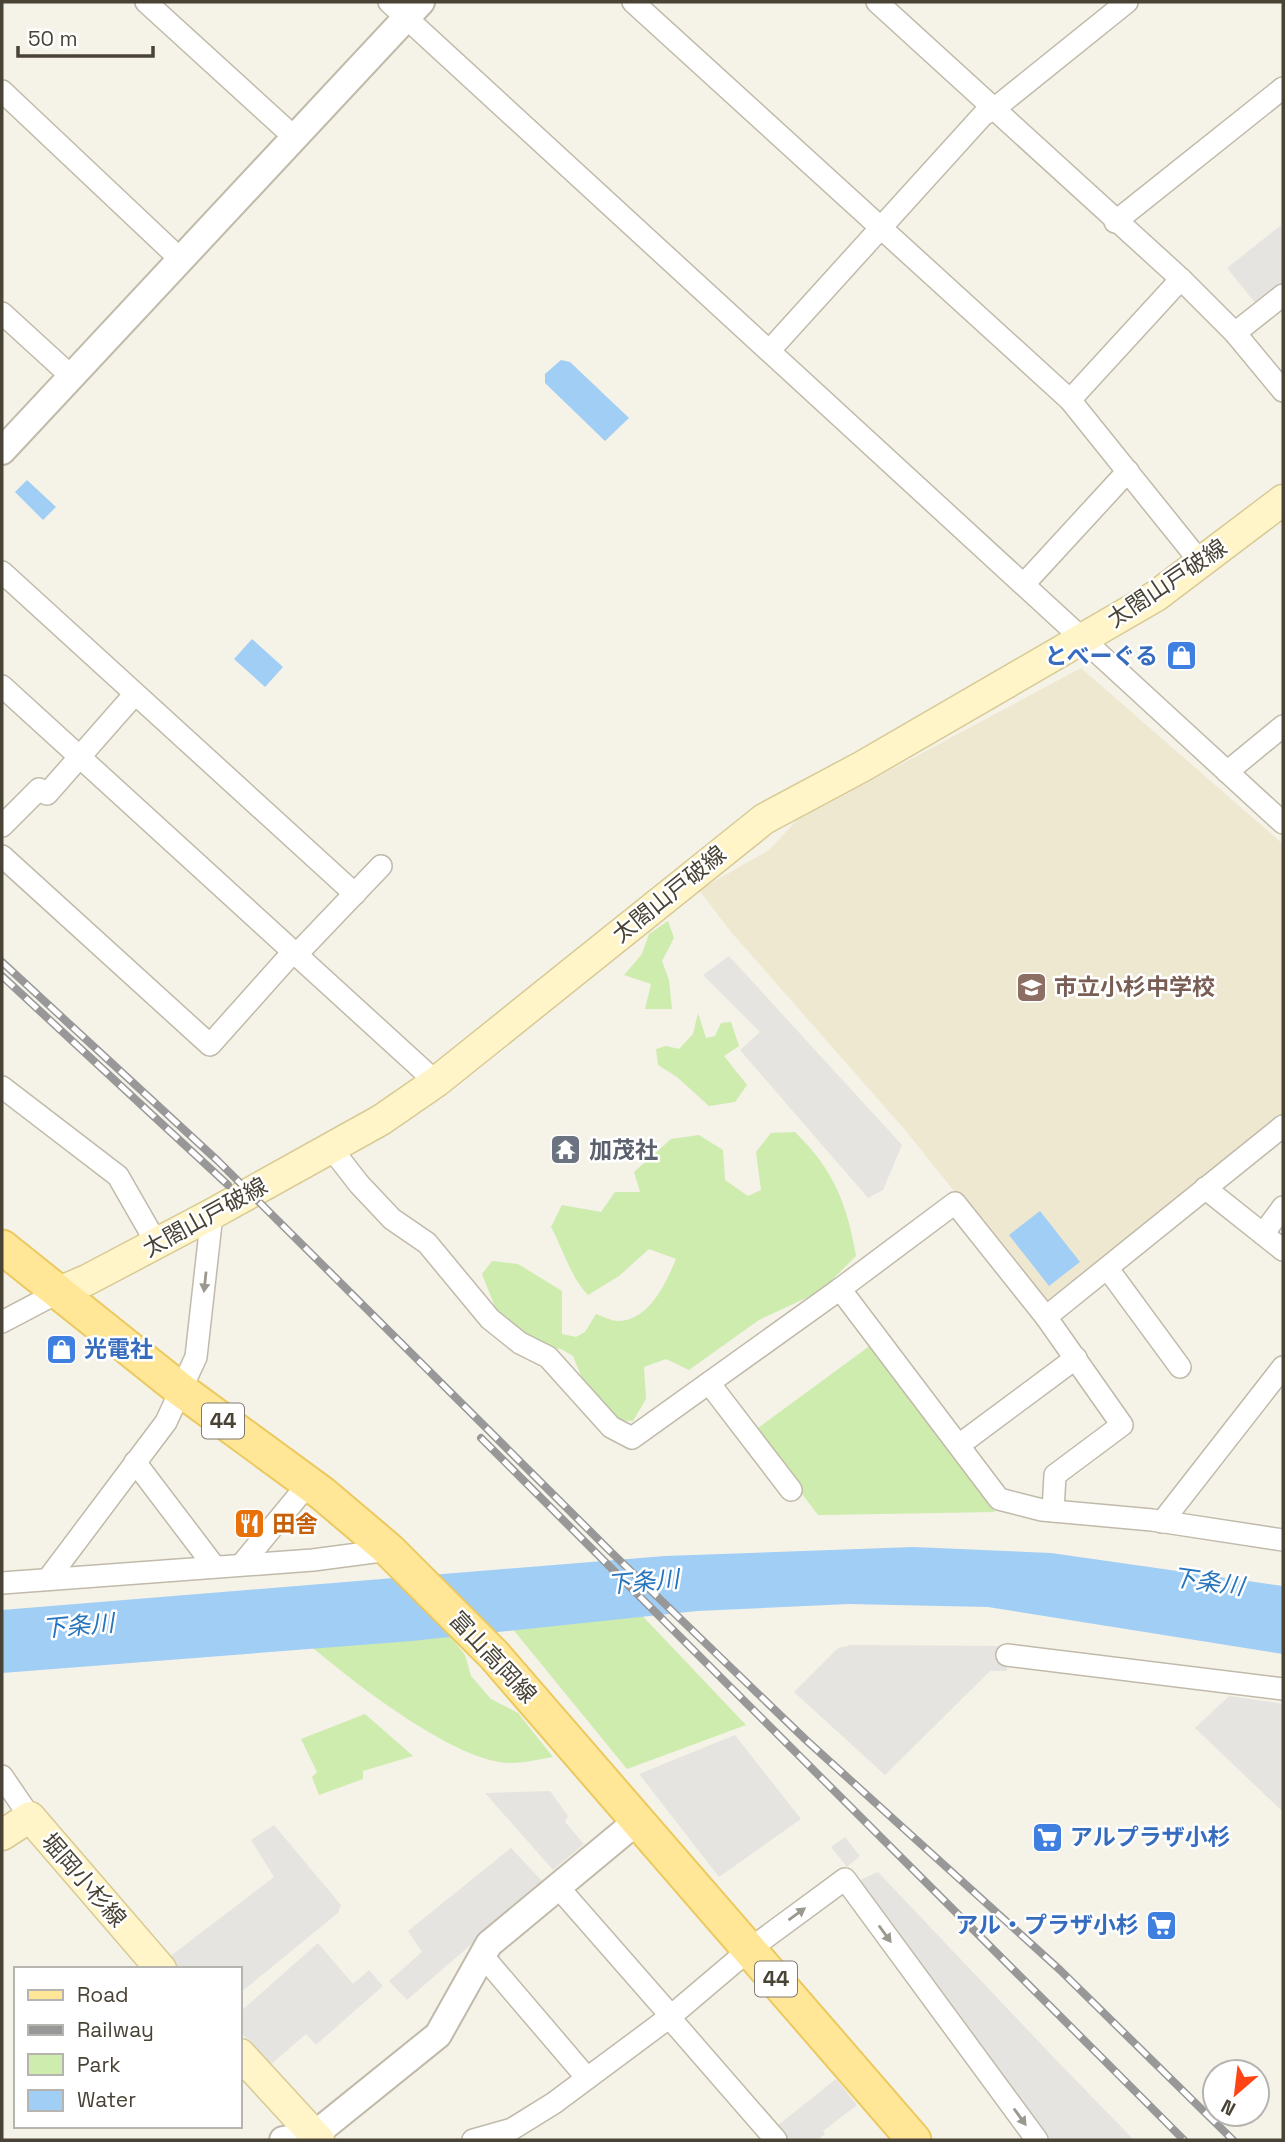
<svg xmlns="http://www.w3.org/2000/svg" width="1285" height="2142" font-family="'Space Grotesk','Noto Sans JP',sans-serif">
<rect width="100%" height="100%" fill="#f5f2e8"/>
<polygon fill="#efe8d1" points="1081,668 1283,844 1283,1117 1048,1308 905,1130 731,932 699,890 769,850 797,820"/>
<g fill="#cdecae">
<polygon points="668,921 674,938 662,961 669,980 672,1009 645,1009 651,984 624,975 642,954 649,934"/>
<polygon points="698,1013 706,1038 715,1036 721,1023 731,1022 739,1046 724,1056 747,1085 735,1102 709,1106 677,1077 658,1065 656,1049 666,1046 679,1049 693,1034"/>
<path d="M795,1132C833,1169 847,1203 856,1256L821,1291L759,1320L689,1370L666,1359L644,1367L646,1399L633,1421L613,1420L586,1388L573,1356L561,1349L534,1344L499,1317L482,1274L492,1261L518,1264L562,1291V1334L576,1337L585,1332L596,1314C602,1316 611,1321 618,1321C649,1321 666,1283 676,1259L649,1249L619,1276L588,1295C571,1278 563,1249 551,1227L562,1205L601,1212L615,1192H640L634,1172L671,1139L699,1135L723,1150L725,1180L748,1196L761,1190L756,1152L771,1133Z"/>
<polygon points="871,1345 995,1512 823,1515 818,1515 754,1431"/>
<polygon points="634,1607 746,1725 627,1769 502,1616"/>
<path d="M450,1636L465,1655L471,1676L491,1699L518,1713L553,1757C540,1759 525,1763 511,1763C456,1763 355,1683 313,1648Z"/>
<polygon points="365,1714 413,1756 363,1771 363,1779 319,1795 312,1777 317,1772 301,1739"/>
</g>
<g fill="#e6e4e0">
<polygon points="1281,225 1283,282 1256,304 1227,268"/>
<polygon points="729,956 902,1145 883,1190 868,1198 740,1050 760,1032 703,975"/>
<polygon points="851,1645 1007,1646 1007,1671 990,1671 885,1775 794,1692 838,1648"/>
<polygon points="1229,1696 1283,1704 1283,1812 1195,1728"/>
<polygon points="735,1735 801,1819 719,1877 639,1774"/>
<polygon points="550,1791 568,1816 565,1822 584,1844 553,1870 485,1793"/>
<polygon points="274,1825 341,1905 338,1913 240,1993 240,1969 178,1969 168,1958 274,1877 251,1840"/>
<polygon points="845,1837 860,1856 847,1867 831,1847"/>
<polygon points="511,1848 543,1882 407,2000 389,1981 422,1952 408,1931"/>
<polygon points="878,1872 1059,2063 1134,2140 1049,2140 860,1880"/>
<polygon points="318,1943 353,1984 369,1970 383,1986 316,2045 306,2034 270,2065 240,2031 240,2012"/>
<polygon points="836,2079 857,2105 823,2131 825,2134 817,2140 786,2140 776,2127"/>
</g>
<g fill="#a1cef5">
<polygon points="561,360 570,362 629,418 605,441 545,383 545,374"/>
<polygon points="27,480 56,507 43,520 15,492"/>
<polygon points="252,639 283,667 265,687 234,659"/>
<polygon points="1040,1211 1080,1262 1049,1286 1009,1235"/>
<polygon points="913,1547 1051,1553 1283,1586 1283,1654 988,1607 849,1604 697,1611 412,1641 2,1673 2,1610 665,1556"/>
</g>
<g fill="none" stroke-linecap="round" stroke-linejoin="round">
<defs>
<g id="minor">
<polyline points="146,2 293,136"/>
<polyline points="389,2 1283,823"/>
<polyline points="633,2 1070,400 1202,564"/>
<polyline points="877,2 1181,279 1235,333 1283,391"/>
<polyline points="2,91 179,258"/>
<polyline points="1115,222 1283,88"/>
<polyline points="2,313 72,377"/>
<polyline points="1235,333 1283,295"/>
<polyline points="770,350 983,115 994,109 1127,2"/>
<polyline points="1070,400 1181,279"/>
<polyline points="2,572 355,894"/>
<polyline points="1024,584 1128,471"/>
<polyline points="2,686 436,1082"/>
<polyline points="1227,772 1283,726"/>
<polyline points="2,826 39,789 47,794 134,695"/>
<polyline points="2,856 210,1045 293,952"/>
<polyline points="296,955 381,866"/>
<polyline points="2,1087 118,1176 157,1244"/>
<polyline points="331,1148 359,1184 392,1219 427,1243 490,1319 520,1343 548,1357 611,1427 632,1438 840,1289 999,1499 1042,1510 1152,1520 1283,1540"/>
<polyline points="1205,1188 1283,1250"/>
<polyline points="1263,1234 1283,1207"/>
<polyline points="1108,1269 1180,1367"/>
<polyline points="840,1289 955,1203 1046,1317 1283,1126"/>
<polyline points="1046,1317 1122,1425 1055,1475 1053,1511"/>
<polyline points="2,1322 59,1292"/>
<polyline points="709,1383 791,1490"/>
<polyline points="959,1445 1076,1358"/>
<polyline points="135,1462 214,1566"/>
<polyline points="1162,1522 1283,1367"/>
<polyline points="242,1564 309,1483"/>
<polyline points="48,1579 166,1422 196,1357 212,1214"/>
<polyline points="2,1583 313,1560 389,1550"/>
<polyline points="1007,1655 1283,1689"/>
<polyline points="2,1776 30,1817"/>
<polyline points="558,1887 671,2016"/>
<polyline points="482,1955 587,2078"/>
<polyline points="669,2017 776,2140"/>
<polyline points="473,2140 512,2129 554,2103 671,2016 750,1949 845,1879 1037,2140"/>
</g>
<g id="tertiary">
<polyline points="2,451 421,2"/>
<polyline points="283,2140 314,2135 438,2035 489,1944 636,1822"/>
</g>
<g id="secondary">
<polyline points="59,1292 87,1280 212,1214 381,1120 436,1082 764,819 863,766 1156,596 1283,500"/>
<polyline points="2,1835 30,1817 161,1969"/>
<polyline points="240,2054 319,2140"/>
</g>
<polyline id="primary" points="2,1247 181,1390 323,1494 389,1550 494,1655 914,2140"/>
</defs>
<use href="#minor" stroke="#c1baaa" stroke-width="24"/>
<use href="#tertiary" stroke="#c1baaa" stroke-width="30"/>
<use href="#secondary" stroke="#d8ca95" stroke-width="33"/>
<use href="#primary" stroke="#ecc95f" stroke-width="37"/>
<use href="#minor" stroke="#fff" stroke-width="21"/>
<use href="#tertiary" stroke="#fff" stroke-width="26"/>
<use href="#secondary" stroke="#fff5c8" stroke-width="30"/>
<use href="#primary" stroke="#ffe797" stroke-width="33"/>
<defs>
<g id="rail">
<polyline points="2,962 218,1161 611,1552 806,1740 1060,1970 1233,2140"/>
<polyline points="2,976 228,1185"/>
<polyline points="481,1438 1184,2140"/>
</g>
</defs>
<use href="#rail" stroke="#989898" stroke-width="8"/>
<use href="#rail" stroke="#fff" stroke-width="5" stroke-dasharray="16" stroke-linecap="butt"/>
</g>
<defs><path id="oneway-solid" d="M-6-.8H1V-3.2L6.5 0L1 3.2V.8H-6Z" transform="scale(1.75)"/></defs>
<g fill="#9b9890">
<use href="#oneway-solid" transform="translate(205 1282) rotate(96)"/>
<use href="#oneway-solid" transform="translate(797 1914) rotate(-36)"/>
<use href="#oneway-solid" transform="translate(885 1934) rotate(54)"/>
<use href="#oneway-solid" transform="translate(1020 2117) rotate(54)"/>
</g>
<defs>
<symbol id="shop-square" viewBox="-11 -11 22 22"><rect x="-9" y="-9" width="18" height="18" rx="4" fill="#3f7fe0" stroke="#fff"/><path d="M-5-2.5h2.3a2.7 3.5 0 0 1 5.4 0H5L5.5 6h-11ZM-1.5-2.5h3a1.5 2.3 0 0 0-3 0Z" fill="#fff"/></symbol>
<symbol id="school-square" viewBox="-11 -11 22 22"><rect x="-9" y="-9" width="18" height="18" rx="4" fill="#8d6e63" stroke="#fff"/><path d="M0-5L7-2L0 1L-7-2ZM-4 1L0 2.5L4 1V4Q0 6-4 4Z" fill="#fff"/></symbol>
<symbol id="temple-square" viewBox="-11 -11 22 22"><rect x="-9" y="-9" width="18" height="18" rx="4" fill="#6b7280" stroke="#fff"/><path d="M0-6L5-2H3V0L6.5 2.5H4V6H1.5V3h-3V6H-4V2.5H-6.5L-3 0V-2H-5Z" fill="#fff"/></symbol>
<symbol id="restaurant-square" viewBox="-11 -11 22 22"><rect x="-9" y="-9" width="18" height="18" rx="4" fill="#e8710a" stroke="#fff"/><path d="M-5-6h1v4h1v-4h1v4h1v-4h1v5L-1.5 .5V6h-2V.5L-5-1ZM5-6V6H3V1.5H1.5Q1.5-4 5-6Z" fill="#fff"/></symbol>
<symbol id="supermarket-square" viewBox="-11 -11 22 22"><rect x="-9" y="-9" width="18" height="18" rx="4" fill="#3f7fe0" stroke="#fff"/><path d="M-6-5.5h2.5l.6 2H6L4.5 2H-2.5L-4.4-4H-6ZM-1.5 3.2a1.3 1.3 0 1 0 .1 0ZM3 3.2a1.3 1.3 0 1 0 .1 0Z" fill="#fff"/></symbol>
</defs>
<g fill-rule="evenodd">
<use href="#shop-square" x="1164" y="638" width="35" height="35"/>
<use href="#school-square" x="1014" y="970" width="35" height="35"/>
<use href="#temple-square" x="548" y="1132" width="35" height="35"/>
<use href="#shop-square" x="44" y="1332" width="35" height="35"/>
<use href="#restaurant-square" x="232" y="1506" width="35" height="35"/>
<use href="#supermarket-square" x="1030" y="1820" width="35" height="35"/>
<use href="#supermarket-square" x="1144" y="1908" width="35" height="35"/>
</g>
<g text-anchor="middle" stroke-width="5" stroke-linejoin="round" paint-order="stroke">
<g fill="#fff" stroke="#807b72" stroke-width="2">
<rect x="202" y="1403.5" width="42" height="35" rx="5"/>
<rect x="755" y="1961.5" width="42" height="35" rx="5"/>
</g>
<g font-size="21" font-weight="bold" fill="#494336">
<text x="223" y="1428">44</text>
<text x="776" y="1986">44</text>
</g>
<g font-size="23" fill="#494336" stroke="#fff">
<text transform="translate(1167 583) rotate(-34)" y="8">太閤山戸破線</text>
<text transform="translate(669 894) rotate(-39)" y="8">太閤山戸破線</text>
<text transform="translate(205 1217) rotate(-29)" y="8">太閤山戸破線</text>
<text transform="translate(493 1657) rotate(47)" y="8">富山高岡線</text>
<text transform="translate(84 1880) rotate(49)" y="8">堀岡小杉線</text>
</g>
<g font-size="23" font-weight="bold" fill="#366cbe" stroke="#fff" text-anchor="end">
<text x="1158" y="664">とべーぐる</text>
<text x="84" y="1357" text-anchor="start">光電社</text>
<text x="1070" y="1845" text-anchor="start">アルプラザ小杉</text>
<text x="1139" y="1933">アル・プラザ小杉</text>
</g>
<g font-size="23" font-weight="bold" fill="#785e54" stroke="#fff" text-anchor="start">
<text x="1054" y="995">市立小杉中学校</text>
</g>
<g font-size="23" font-weight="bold" fill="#5b616d" stroke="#fff" text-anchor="start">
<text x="589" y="1158">加茂社</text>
</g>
<g font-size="23" font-weight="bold" fill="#c56008" stroke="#fff" text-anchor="start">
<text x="272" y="1532">田舎</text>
</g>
<g font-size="24" font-style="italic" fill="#2775bd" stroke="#fff">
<text transform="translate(643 1582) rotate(-5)" y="8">下条川</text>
<text transform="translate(1208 1582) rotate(8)" y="8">下条川</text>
<text transform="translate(78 1626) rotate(-5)" y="8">下条川</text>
</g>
</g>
<rect width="1285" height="2142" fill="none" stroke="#494336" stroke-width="7"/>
<rect x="14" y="1967" width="228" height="161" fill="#ffffff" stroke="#b6b4af" stroke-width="2"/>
<rect x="28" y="1990" width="35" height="10" fill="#ffe797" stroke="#b6b4af" stroke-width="2"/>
<text x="77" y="2002" font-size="21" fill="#494336">Road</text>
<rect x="28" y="2025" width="35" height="10" fill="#989898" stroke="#b6b4af" stroke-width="2"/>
<text x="77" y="2037" font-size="21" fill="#494336">Railway</text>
<rect x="28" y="2054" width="35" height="21" fill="#cdecae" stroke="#b6b4af" stroke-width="2"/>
<text x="77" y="2072" font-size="21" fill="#494336">Park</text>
<rect x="28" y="2090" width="35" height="21" fill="#a1cef5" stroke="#b6b4af" stroke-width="2"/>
<text x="77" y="2107" font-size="21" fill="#494336">Water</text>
<g transform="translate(1236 2093) rotate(208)"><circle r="33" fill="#ffffff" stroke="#b6b4af" stroke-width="2"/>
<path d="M0-5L12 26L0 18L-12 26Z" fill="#ff4515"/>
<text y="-10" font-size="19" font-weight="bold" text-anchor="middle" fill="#494336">N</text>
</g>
<path d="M18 46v10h135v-10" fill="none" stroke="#494336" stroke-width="3.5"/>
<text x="28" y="46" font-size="21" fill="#494336" stroke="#ffffff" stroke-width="5" paint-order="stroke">50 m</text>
</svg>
